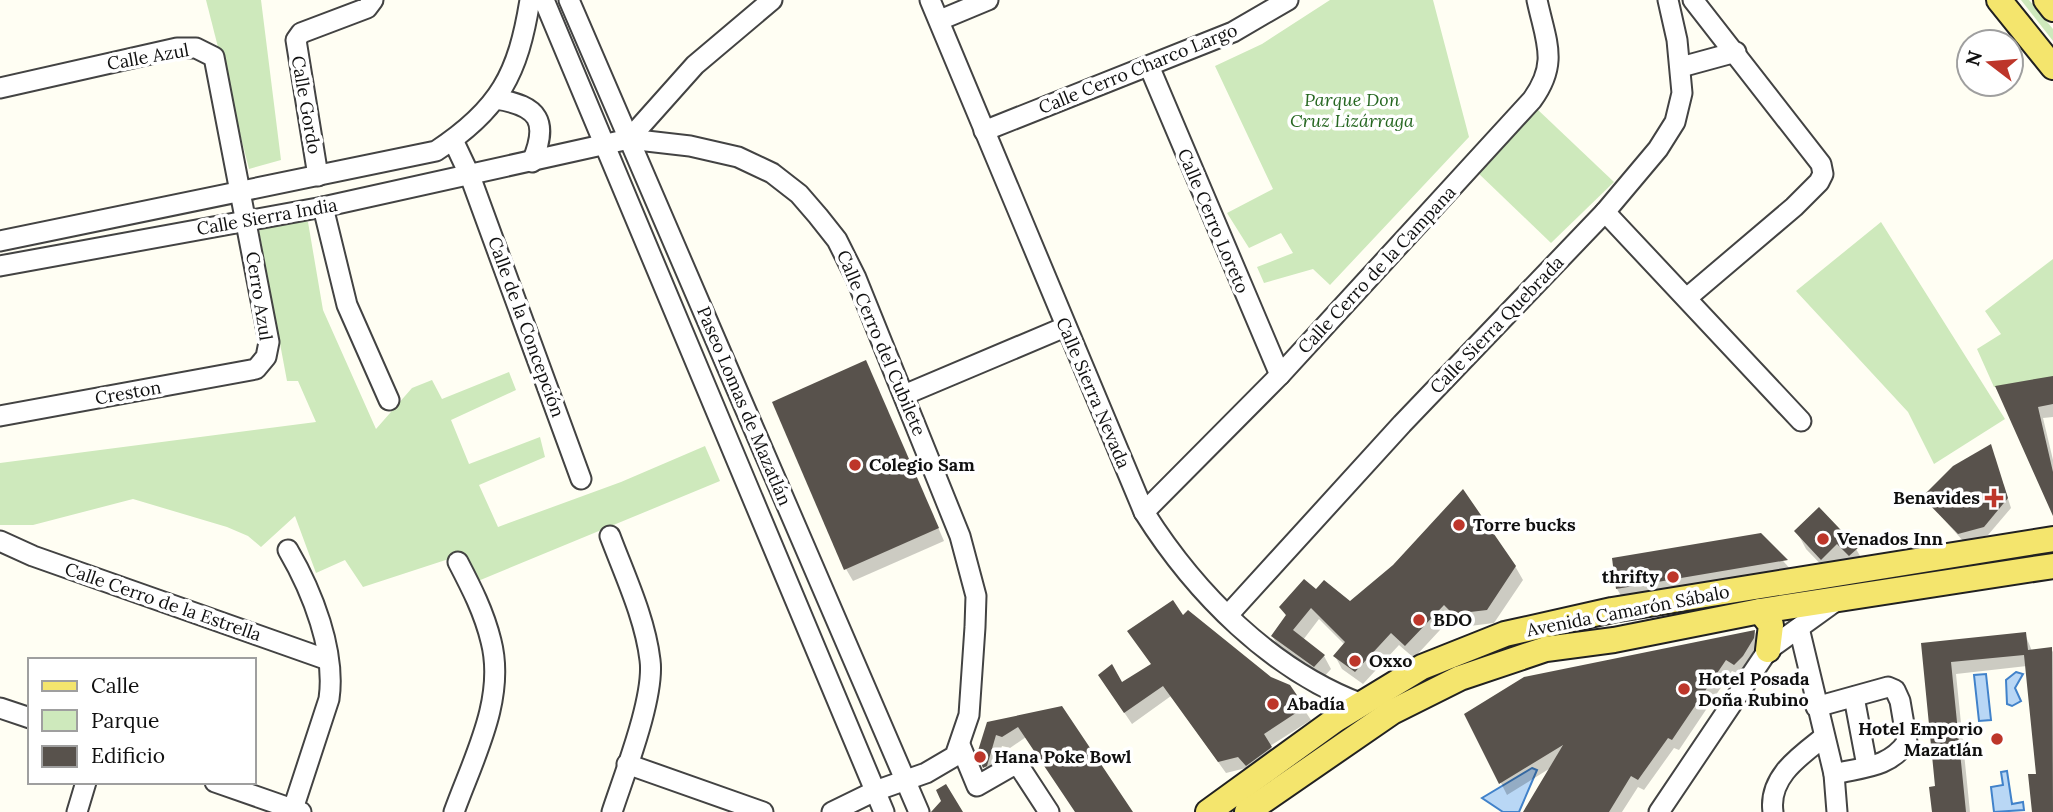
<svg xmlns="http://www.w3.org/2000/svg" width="2053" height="812" font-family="Lora,serif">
<rect width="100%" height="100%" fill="#fffef3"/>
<g fill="#cee9bc">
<polygon points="206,0 261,0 281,160 249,169"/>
<polygon points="1330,0 1433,0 1469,137 1330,285 1313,269 1264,283 1257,267 1293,253 1281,233 1249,248 1227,213 1273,189 1215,66 1262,44"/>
<polygon points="2021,0 2029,0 2053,29 2053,41"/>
<polygon points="1536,108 1614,182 1551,243 1476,171"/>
<polygon points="298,219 308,222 323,310 376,429 412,388 432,380 442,399 509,372 516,390 451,420 469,464 540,437 545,457 479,485 498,527 621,482 705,446 720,481 478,581 464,554 363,587 345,560 316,573 295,516 261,547 248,536 227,527 133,499 33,525 0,525 0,463 316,422 298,381 287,381 259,231 274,223"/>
<polygon points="1881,222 2005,419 1934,464 1908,412 1796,291"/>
<polygon points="2053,259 2053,378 1994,387 1977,349 2001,334 1985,311"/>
</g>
<g fill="#b9d7f5" stroke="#4182ca" stroke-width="2">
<polygon points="2016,672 2023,674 2015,688 2021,701 2012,706 2007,704 2006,680"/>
<polygon points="1986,674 1991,720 1979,721 1974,675"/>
<polygon points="1532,768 1537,770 1519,812 1503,812 1482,798"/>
<polygon points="2007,771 2012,804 2023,802 2024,810 1994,812 1991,787 2003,785 2001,772"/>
</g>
<g fill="#0003">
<polygon points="866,362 944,541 853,581 846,569"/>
<polygon points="2053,378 2053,417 2043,418 2053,460 2053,511 1997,388"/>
<polygon points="1991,447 2011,508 1988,535 1964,542 1924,497"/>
<polygon points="1797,532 1856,549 1866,566 1832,576 1806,549"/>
<polygon points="1760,535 1792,571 1623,599 1617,589"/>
<polygon points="1515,566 1523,580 1494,623 1462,627 1452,617 1414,658 1399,645 1363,684 1342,669 1335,656 1345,645 1319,619 1303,640 1324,656 1331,669 1322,679 1280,650 1273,637 1287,617 1281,607 1316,591 1350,604"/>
<polygon points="1182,617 1270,678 1289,687 1311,720 1270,746 1278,760 1253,777 1246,768 1226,773 1171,696 1132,724 1107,687 1122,685 1152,665 1129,632"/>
<polygon points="1755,632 1761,643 1741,675 1732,671 1679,750 1674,748 1644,790 1638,787 1622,812 1525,812 1552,767 1507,795 1467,715"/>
<polygon points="2025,634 2032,651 2051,649 2053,652 2053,812 2034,812 2038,775 2027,666 1956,674 1970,812 1934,812 1937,788 1922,645"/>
<polygon points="1061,708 1131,812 1076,812 1026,737 1010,748 1002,746 991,779 979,754 988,723"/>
</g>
<g fill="#58524c">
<polygon points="866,360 939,528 844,570 772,402"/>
<polygon points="2053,376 2053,404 2038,407 2053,472 2053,516 1995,386"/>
<polygon points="1991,444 2008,498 1984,527 1958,534 1922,497 1953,466"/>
<polygon points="1463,489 1516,566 1487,610 1453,614 1444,605 1405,646 1391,633 1355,672 1333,656 1345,642 1311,608 1293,630 1325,655 1314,667 1271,636 1286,615 1279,607 1304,579 1316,589 1324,580 1350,601 1393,565"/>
<polygon points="1819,507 1858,548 1849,556 1837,544 1821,560 1794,531"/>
<polygon points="1761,533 1788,560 1616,589 1612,558"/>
<polygon points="1173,600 1183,615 1188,610 1271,677 1290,685 1305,707 1264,734 1272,747 1246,766 1238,757 1218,762 1163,686 1124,713 1098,675 1112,664 1122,682 1151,664 1127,631"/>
<polygon points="1755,630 1754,638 1743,656 1734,665 1726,660 1672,740 1668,738 1638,780 1631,776 1609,812 1523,812 1563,745 1499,784 1464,714 1524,677"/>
<polygon points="2026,632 2028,650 2052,647 2053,812 2032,812 2028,774 2036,774 2024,655 1951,662 1966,812 1932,812 1929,787 1935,786 1921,643"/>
<polygon points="1062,706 1133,812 1075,812 1018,727 1002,737 996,735 987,766 983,768 977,754 987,722"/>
<polygon points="946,784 963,812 931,812 941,801 936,790"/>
</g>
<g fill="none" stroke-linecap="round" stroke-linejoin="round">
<defs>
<g id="minor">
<polyline points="544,0 884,812"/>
<polyline points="569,0 919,812"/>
<path d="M930,0L1144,512C1195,593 1271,670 1362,704"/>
<polyline points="940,20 988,0"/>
<polyline points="1149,66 1280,375"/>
<polyline points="1681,67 1736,52"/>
<polyline points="0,88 177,48 196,48 214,57 269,342 266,357 256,369 0,416"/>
<path d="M496,99C539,106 549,121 532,162"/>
<polyline points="984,131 1233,32 1288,0"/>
<polyline points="629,139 695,65 772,0"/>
<polyline points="453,140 470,176 581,479"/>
<polyline points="318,176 296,40 301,33 367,8 373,0"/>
<polyline points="323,207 347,305 389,400"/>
<polyline points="1605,212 1801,421"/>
<path d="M0,241L436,151C500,109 518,74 530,0"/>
<polyline points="0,266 323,207 629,139 690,146 738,157 772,173 799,194 818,216 837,240 856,278 960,536 976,596 975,627 969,715 955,756 926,773 875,791 832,812"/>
<polyline points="1688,297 1794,207 1819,182 1823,174 1821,164 1693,0"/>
<polyline points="904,395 1065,327"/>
<path d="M1144,512L1280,375L1532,100C1559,63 1546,42 1537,0"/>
<path d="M610,536C625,576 645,618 650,660C655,697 624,775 612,812"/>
<polyline points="0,541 33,556 328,660"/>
<path d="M288,550C312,591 336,651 329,699L293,809"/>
<polyline points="1228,615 1402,424 1605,212 1658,149 1675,122 1682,93 1677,40 1668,0"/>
<polyline points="1799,628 1834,774 1837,812"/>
<polyline points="1854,697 1867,766"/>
<path d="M1816,707L1888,687L1895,690L1900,701L1907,742C1889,768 1863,767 1834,774"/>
<polyline points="0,708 30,718"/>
<polyline points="960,745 977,786 1017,763 1049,812"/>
<polyline points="627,764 763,812"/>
<polyline points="215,782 301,812"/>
<polyline points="77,812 86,782"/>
<path d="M454,812C473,759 506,699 491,641C484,612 471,587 458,562"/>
<polyline points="1659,812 1768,650 1836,601"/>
<path d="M1773,812C1768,777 1800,756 1824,737"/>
</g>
<g id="major">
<polyline points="1999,0 2053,67"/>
<polyline points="2046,0 2053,9"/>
<polyline points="1760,611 1771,625 1768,650"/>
<polyline points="1208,812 1335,720 1422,667 1505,634 1612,610 2053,539"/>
<polyline points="1247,812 1392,712 1460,678 1546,649 1614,640 1760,611 2053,566"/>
</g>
</defs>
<use href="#minor" stroke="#434343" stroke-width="23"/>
<use href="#major" stroke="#212121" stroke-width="28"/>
<use href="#minor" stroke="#fff" stroke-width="19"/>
<use href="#major" stroke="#f4e56d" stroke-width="24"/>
</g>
<g fill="#bd362a" stroke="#fff" stroke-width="2.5">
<circle cx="855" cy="465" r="7"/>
<path d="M1990.5 487.5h7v7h7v7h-7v7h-7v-7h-7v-7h7z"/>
<circle cx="1459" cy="525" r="7"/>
<circle cx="1823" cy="539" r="7"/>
<circle cx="1673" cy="577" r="7"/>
<circle cx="1419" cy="620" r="7"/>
<circle cx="1355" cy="661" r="7"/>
<circle cx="1684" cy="689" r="7"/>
<circle cx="1273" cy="704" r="7"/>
<circle cx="1997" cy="739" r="7"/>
<circle cx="980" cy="757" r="7"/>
</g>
<g text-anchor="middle" stroke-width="7" stroke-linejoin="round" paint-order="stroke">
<g font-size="18" fill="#101010" stroke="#fff">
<text transform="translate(148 57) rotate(-10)" y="6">Calle Azul</text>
<text transform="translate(1138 69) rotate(-22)" y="6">Calle Cerro Charco Largo</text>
<text transform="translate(306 105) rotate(80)" y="6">Calle Gordo</text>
<text transform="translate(267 217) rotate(-10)" y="6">Calle Sierra India</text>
<text transform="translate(1213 221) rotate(67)" y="6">Calle Cerro Loreto</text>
<text transform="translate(1377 270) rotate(-47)" y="6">Calle Cerro de la Campana</text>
<text transform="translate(259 296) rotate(81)" y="6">Cerro Azul</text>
<text transform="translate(1497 325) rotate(-46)" y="6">Calle Sierra Quebrada</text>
<text transform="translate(526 327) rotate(70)" y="6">Calle de la Concepción</text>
<text transform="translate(881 343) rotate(67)" y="6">Calle Cerro del Cubilete</text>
<text transform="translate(128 393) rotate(-10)" y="6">Creston</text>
<text transform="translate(1093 393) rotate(67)" y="6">Calle Sierra Nevada</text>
<text transform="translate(744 406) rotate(67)" y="6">Paseo Lomas de Mazatlán</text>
<text transform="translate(163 602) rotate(19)" y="6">Calle Cerro de la Estrella</text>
<text transform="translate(1628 611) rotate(-11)" y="6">Avenida Camarón Sábalo</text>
</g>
<g font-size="18" font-style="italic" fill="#266721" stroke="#fff">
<text x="1352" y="106">Parque Don<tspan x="1352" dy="21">Cruz Lizárraga</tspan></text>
</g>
<g font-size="18" font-weight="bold" fill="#101010" stroke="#fff" text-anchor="start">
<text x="869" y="471">Colegio Sam</text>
<text x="1980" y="504" text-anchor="end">Benavides</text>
<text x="1473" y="531">Torre bucks</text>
<text x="1837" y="545">Venados Inn</text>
<text x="1659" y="583" text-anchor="end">thrifty</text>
<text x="1433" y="626">BDO</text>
<text x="1369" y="667">Oxxo</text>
<text x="1698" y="685">Hotel Posada<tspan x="1698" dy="21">Doña Rubino</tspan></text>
<text x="1287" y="710">Abadía</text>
<text x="1983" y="735" text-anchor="end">Hotel Emporio<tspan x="1983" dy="21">Mazatlán</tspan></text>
<text x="994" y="763">Hana Poke Bowl</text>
</g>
</g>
<rect x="28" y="658" width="228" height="126" fill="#ffffff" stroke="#9f9f9f" stroke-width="2"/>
<rect x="42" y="681" width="35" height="10" fill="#f4e56d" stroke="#9f9f9f" stroke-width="2"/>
<text x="91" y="693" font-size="21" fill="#101010">Calle</text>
<rect x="42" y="710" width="35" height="21" fill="#cee9bc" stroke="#9f9f9f" stroke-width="2"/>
<text x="91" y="728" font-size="21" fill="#101010">Parque</text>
<rect x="42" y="746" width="35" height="21" fill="#58524c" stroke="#9f9f9f" stroke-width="2"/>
<text x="91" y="763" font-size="21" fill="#101010">Edificio</text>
<g transform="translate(1990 63) rotate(286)"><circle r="33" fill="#ffffff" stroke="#9f9f9f" stroke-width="2"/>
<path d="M0-5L12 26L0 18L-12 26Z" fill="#bd362a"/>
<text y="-10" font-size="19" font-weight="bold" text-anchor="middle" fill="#101010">N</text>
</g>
</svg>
